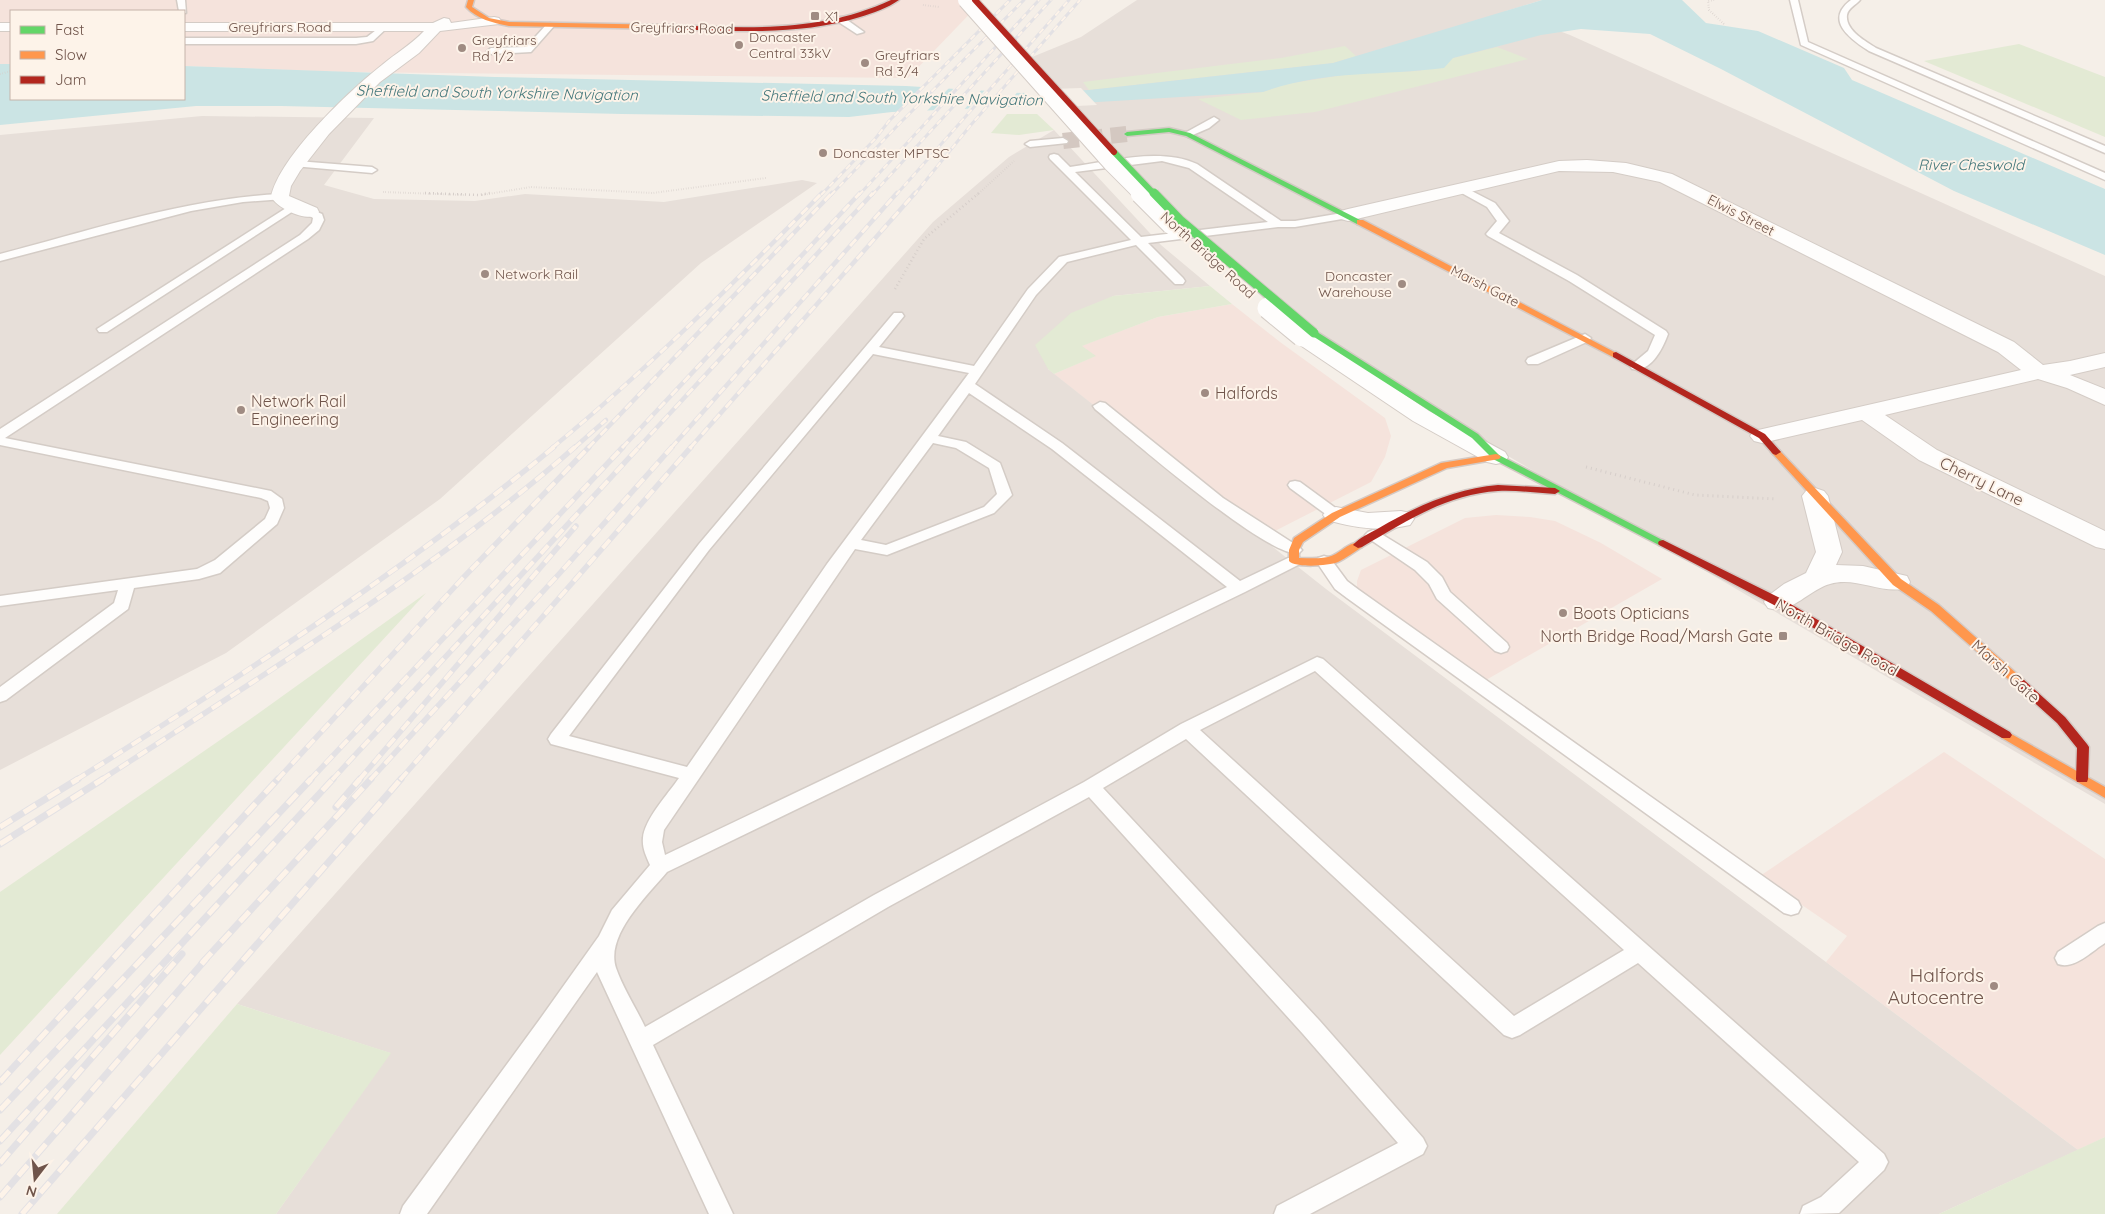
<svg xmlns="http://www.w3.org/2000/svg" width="2105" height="1214" font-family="Quicksand,sans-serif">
<rect width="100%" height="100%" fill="#f5efe8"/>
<g fill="#f5e3dc">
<polygon points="0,0 983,0 908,78 342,72 184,66 184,11 11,11 11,64 0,64"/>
<polygon points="1232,304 1280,342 1385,418 1391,436 1385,457 1371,482 1261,538 1054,374 1095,356 1081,346 1158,317"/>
<polygon points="1496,515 1530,517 1555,521 1601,543 1662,579 1486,680 1365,595 1357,588 1357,581 1361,570 1465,518"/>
<polygon points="1944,752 2105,859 2105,1137 2078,1150 1826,962 1847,936 1760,876"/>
</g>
<g fill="#e7dfd9">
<polygon points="1137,0 1542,0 1506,11 1570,35 2105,276 2105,804 1302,336 1020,62 1081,37"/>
<polygon points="202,116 374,118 324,185 374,199 475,201 525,194 664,202 802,180 817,183 701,263 440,499 226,653 0,770 0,135"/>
<polygon points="1054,130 1161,245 1210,286 1113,296 1048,369 1326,589 2078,1150 1939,1214 276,1214 390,1053 237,1004 933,222 1009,157"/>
</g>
<g fill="#e3ead4">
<polygon points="2019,44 2105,77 2105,137 1924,61"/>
<polygon points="1345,46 1356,56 1333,63 1089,90 1083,82 1281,58"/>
<polygon points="1497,47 1528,59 1315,112 1241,120 1198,99 1263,92 1286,84 1356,73 1419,71 1453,58"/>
<polygon points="1007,114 1037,114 1054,130 1019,135 991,133"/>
<polygon points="1210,286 1232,304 1158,317 1082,346 1096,356 1054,374 1048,369 1035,345 1071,313 1113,296"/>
<polygon points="426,593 0,1055 0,892 249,720"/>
<polygon points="237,1004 391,1053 276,1214 57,1214"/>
<polygon points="2105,1137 2105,1214 1939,1214"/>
</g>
<path fill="#cbe4e4" d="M1542,0H1682L1706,23L1758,31L1844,68L1852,80L2105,189V255L1954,191L1721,69L1650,34L1581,29L1541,35L1453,58L1444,68C1382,76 1323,70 1263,92L1032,106L892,112L849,117L622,114L281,106H196L0,125V64H11V99H184V66L495,77L906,86L1021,93L1089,90L1333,63Z"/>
<g fill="#f5efe8">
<polygon points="922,86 950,87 925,113 894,115"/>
<polygon points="955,87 983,88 962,112 931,113"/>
<polygon points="1081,88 1097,105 1036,108 1022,90"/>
<polygon points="986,89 1019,90 1003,110 966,111"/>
</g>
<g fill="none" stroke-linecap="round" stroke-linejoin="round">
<polyline stroke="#d4c8c1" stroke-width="16" stroke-dasharray="16 8" stroke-linecap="butt" points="1063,141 1127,134"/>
<defs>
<g id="lane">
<polygon points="177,0 185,0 186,13 179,11"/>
<polygon points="1790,0 1798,0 1808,42 2105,173 2105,180 1801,45"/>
<path d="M1851,0H1860C1856,5 1848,8 1847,15C1845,30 1865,41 1876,48L2105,146V153L1869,51C1850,39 1824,20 1851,0Z"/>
<polygon points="837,17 843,17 864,32 857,34 837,21"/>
<polygon points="550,23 554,26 531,52 491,54 487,51 491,48 526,47 547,24"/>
<polygon points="384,24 388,27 373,41 356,44 184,44 184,38 356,38 367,37"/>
<polygon points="1214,117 1219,120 1209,128 1188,137 1183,134"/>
<polygon points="1063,138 1068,141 1067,143 1030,147 1025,144 1030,141"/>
<path d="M1054,154L1058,155L1070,167C1109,162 1159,147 1197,164L1281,221H1295L1348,212L1354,215L1348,218L1295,227H1278L1148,243L1183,278L1185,281L1183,284H1175L1136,245L1067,262L1036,295L975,384L1062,443L1240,581L1288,558H1300L1302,561L1300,564L1245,592L667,872C648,895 605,935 616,968C623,988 636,1008 645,1027L874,895L1084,782L1181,724L1317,657L1323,659L1884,1154L1888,1162L1884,1170L1839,1213L1800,1214L1803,1206L1821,1197L1859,1162L1638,963L1520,1035L1512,1038L1504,1035L1186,739L1103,788L1319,1020L1423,1138L1427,1146L1423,1154L1310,1214H1274L1277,1206L1398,1143L1303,1034L1089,797L888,907L653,1045L733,1214H709L597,972L427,1214H400L403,1206L540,1019L599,936L612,910L650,865C646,856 642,848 643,838C644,820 668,794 679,778L551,744L548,739L551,734L699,544L894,313H902L904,316L879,347L974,366L1028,289L1059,257L1131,240L1050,159L1049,157L1050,155ZM1162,161L1189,168L1268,222L1141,237L1075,172ZM873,354L969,373L827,564L687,767L569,736L709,550ZM969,393L1052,449L1227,587L665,855L662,842L664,830L855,549L887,555L892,553L994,513L1012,495L1000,463L966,442L938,436ZM933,443L956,448L989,468L997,494L984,507L886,545L861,540ZM1315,671L1624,950L1514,1016L1200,730Z"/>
<polygon points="297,161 372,167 377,170 372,173 293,166 292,164 293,162"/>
<path d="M1462,186L1495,203L1509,221L1499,233L1577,275L1666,331L1668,334C1663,348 1651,373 1632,369L1630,366L1648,351L1655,335L1569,281L1488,236L1486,234L1497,221L1487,207L1458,191L1457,189Z"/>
<path d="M280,194L285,197L284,199L243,202L191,211L0,261V254C92,230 185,199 280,194Z"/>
<polygon points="294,203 298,204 299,206 298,208 107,332 99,332 97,329"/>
<polygon points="310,209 322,214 324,220 319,230 308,239 5,438 271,491 282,499 284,508 277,524 220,573 199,579 134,588 128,609 6,700 0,702 0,687 114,603 118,590 0,606 0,596 197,569 215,560 265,519 270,508 268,501 261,498 0,445 0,429 300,235 312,223 313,218 304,212"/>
<polygon points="1585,334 1591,338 1589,341 1538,364 1528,364 1526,361 1528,358"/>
<path d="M1100,402L1105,403L1223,498L1299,547L1302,550L1299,553C1271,561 1124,433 1095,409L1093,406Z"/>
<polygon points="1295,481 1300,482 1341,512 1344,515 1341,518 1331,518 1290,488 1288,485 1290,482"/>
<polygon points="1373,530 1378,532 1427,562 1442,577 1450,592 1507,643 1509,647 1507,651 1501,653 1495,651 1437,599 1429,584 1415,570 1368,538 1365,535 1368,532"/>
<polygon points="1324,556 1330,558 1347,581 1359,590 1798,901 1801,907 1798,913 1791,915 1784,913 1347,598 1335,589 1316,561 1318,558"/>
<path d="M2105,923V943C2092,951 2074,970 2058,964L2055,958L2058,952L2098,926Z"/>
</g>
<g id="street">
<path d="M494,17L499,18L501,21L499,24L440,31L419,53L380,82L329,134L300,171L291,186L289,196L317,208L319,212L317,216C302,220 279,209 271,197C279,157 349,91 382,65C396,53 411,45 424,31H184V23H433L444,18L449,19L451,23Z"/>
<rect x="0" y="23" width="11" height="8"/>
<polygon points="1587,160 1626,163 1672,174 2014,342 2043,365 2070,361 2105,353 2105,367 2070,375 2105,389 2105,405 2067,388 2038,379 1885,415 1937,450 2105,531 2105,549 2096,547 1919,460 1862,420 1762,443 1754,441 1750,436 1754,431 2021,370 1998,352 1660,182 1613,172 1559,171 1348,221 1341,219 1339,215 1341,211 1348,209 1559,161"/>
<polygon points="1302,330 1310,331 1429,411 1505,452 1508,457 1505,462 1496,464 1487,462 1413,421 1294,341 1291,336 1294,331"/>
<path d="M1815,488L1824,491L1828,496L1842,552L1836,565L1863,566L1907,576L1910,582L1907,588C1882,595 1856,576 1830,584C1808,590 1792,615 1768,608L1764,602L1768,596L1784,584L1806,573L1816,552L1802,496L1806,491Z"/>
<path d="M1336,507L1368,513L1401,511L1410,513L1414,519L1410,525C1381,532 1355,528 1327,520L1323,515L1327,510Z"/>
</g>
<g id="fast">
<polygon points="1169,128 1190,133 1364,222 1357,224 1186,136 1169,132 1127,136 1124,134 1127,132"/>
<polygon points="1314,330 1478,434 1499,455 1668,543 1667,545 1659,545 1493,459 1472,438 1311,335 1311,331"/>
</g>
<g id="slow">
<path d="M468,0H474L472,7L489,18L509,22L669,25L672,27L669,29L509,26C493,23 477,19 466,7Z"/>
<polygon points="1357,220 1363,220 1620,355 1616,358 1613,357 1357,224"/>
<polygon points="1776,449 1779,450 1901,579 1939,605 2024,680 2026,683 2024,686 2016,686 1931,611 1893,585 1773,454 1771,452"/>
<path d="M1496,454L1499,455L1501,457L1499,459L1447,468L1340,517L1303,542L1299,550V558C1309,558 1319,559 1328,557C1340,555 1349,540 1362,543L1363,545L1362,547C1354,552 1346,558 1338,562C1329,566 1295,568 1289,561V550L1294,538L1332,513L1441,463Z"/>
<polygon points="2006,731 2105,787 2105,798 2002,738 2000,735 2002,732"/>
</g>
<g id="jam">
<path d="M891,0H899C888,8 873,13 860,17C798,36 733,31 669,29L666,27L669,25C746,28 820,33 891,0Z"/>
<polygon points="1616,352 1765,434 1781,452 1776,455 1773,454 1759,438 1613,357 1613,353"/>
<path d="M1498,485L1555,488L1560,491L1555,494C1536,493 1517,490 1498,491C1447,494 1405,522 1362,547L1358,548L1353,545C1359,538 1370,533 1379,528C1417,506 1454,489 1498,485Z"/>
<polygon points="1663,540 1782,599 2010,732 2012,735 2010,738 2002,738 1774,605 1659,545 1658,543 1659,541"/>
<polygon points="2020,679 2024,680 2065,717 2087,744 2089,747 2088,779 2087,782 2077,782 2076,779 2077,748 2057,723 2016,686 2014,683 2016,680"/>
</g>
</defs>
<use href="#lane" stroke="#d4ccc6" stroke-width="3"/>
<use href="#street" stroke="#d4ccc6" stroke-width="2"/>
<use href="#fast" stroke="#d4cac5" stroke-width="3"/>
<use href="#slow" stroke="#d4cac5" stroke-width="3"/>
<use href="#jam" stroke="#d4cac5" stroke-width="3"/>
<g stroke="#d6ceca" stroke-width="2" stroke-dasharray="0.5 2" stroke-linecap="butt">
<polyline points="1714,0 1708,1 1709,10 1725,25"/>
<polyline points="923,5 939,7"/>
<polyline points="0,74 11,71"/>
<polyline points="383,192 465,195"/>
<polyline points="482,195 531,187 653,193 766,178"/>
<polyline points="977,195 1014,161"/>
</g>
<g stroke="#d6ceca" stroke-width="2.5" stroke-dasharray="1 3" stroke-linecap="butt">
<polyline points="425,193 479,195 490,193"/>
<polyline points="895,289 924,239 979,193"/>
</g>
<polyline stroke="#d6ceca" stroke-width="3" stroke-dasharray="1 4" stroke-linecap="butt" points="1586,467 1695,495 1776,499"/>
<use href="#lane" fill="#fefdfc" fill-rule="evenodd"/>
<use href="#street" fill="#fefdfc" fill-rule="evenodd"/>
<use href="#fast" fill="#63d668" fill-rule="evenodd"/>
<use href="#slow" fill="#ff974d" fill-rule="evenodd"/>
<use href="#jam" fill="#b3261e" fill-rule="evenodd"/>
<defs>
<g id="rail-far3">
<polyline points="821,195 875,139 889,121 1010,0"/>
<polyline points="831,195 900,123 1024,0"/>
<polyline points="859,195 1039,0"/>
<polyline points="872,195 1051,0"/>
<polyline points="896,195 1069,0"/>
<polyline points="914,195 970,126 1080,0"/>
</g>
<g id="rail-far2">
<path d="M552,448C648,369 735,282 822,193"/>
<polyline points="574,448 606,420"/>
<polyline points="588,448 832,193"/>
<polyline points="622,448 860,193"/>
<polyline points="638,448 873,193"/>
<polyline points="671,448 897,193"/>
<polyline points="690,448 915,193"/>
</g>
<g id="rail-far1">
<path d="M76,780C240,677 404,571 554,447"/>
<path d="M101,780C261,676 431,573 575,447"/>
<polyline points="277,780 462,579 589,447"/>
<polyline points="310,780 623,447"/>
<polyline points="332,780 639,447"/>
<polyline points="359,780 576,526"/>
<polyline points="370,780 559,574 672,447"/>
<polyline points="400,780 691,447"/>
</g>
<g id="rail">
<polyline points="336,807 360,779"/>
<polyline points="0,827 78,779"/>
<polyline points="0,844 103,779"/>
<polyline points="202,963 371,779"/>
<polyline points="0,1082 278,779"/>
<polyline points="0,1110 311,779"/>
<polyline points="0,1141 333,779"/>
<polyline points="0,1163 182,954"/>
<polyline points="0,1197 206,959"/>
<polyline points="22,1214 401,779"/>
</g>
</defs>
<use href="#rail-far3" stroke="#e3e1e4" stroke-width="3"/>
<use href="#rail-far2" stroke="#e3e1e4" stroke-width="4.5"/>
<use href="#rail-far1" stroke="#e3e1e4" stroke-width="5.5"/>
<use href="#rail" stroke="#e3e1e4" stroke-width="7"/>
<use href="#rail-far3" stroke="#fdf3e9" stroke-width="2" stroke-dasharray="6" stroke-linecap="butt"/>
<use href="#rail-far2" stroke="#fdf3e9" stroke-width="3" stroke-dasharray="9" stroke-linecap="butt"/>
<use href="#rail-far1" stroke="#fdf3e9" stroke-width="4" stroke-dasharray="11" stroke-linecap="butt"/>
<use href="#rail" stroke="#fdf3e9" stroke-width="5" stroke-dasharray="14" stroke-linecap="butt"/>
<defs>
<polyline id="street-bridge-far1" points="966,0 1111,163 1143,195"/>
<g id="street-bridge">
<polyline points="1141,193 1172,224"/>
<polyline points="1268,308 1302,336"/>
</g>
<polyline id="fast-bridge-far1" points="1114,152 1155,195"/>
<polyline id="fast-bridge" points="1154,193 1181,221 1314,333"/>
<polyline id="jam-bridge" points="975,0 1114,152"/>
</defs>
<use href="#street-bridge-far1" stroke="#d4ccc6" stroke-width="18" stroke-linecap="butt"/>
<use href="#street-bridge" stroke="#d4ccc6" stroke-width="23" stroke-linecap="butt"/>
<use href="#fast-bridge-far1" stroke="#d4cac5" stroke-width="8" stroke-linecap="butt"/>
<use href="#fast-bridge" stroke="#d4cac5" stroke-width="11" stroke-linecap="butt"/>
<use href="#jam-bridge" stroke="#d4cac5" stroke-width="8" stroke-linecap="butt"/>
<use href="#street-bridge-far1" stroke="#fefdfc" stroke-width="16"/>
<use href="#street-bridge" stroke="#fefdfc" stroke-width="21"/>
<use href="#fast-bridge-far1" stroke="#63d668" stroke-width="6"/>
<use href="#fast-bridge" stroke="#63d668" stroke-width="9"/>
<use href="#jam-bridge" stroke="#b3261e" stroke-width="6"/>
</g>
<g fill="#9f8b82" stroke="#fdf3e9" stroke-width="2">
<rect x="810" y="11" width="10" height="10" rx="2.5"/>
<circle cx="739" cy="45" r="5"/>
<circle cx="462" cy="48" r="5"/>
<circle cx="865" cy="63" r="5"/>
<circle cx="823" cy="153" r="5"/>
<circle cx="485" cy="274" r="5"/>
<circle cx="1402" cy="284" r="5"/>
<circle cx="1205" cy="393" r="5"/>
<circle cx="241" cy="410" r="5"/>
<circle cx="1563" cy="613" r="5"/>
<rect x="1778" y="631" width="10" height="10" rx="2.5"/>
<circle cx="1994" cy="986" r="5"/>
</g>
<g text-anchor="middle" stroke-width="4" stroke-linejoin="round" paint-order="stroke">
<g font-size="14" fill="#70554b" stroke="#fdf3e9" text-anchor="start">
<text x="825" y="21">X1</text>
<text x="749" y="42">Doncaster<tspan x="749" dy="16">Central 33kV</tspan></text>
<text x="472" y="45">Greyfriars<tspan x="472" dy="16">Rd 1/2</tspan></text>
<text x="875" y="60">Greyfriars<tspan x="875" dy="16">Rd 3/4</tspan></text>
<text x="833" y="158">Doncaster MPTSC</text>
<text x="495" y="279">Network Rail</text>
<text x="1392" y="281" text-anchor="end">Doncaster<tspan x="1392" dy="16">Warehouse</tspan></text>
</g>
<g font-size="14" fill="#70554b" stroke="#fdf3e9">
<text x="280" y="32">Greyfriars Road</text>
<text transform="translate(682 28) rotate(1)" y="5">Greyfriars Road</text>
<text transform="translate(1741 215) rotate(27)" y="5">Elwis Street</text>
<text transform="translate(1208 255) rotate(42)" y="5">North Bridge Road</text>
<text transform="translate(1485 286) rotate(27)" y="5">Marsh Gate</text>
</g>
<g font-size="15" font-style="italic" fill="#43777b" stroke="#fdf3e9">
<text transform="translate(497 93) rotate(1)" y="5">Sheffield and South Yorkshire Navigation</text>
<text transform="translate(902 98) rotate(1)" y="5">Sheffield and South Yorkshire Navigation</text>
<text x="1971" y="170">River Cheswold</text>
</g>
<g font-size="16" fill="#70554b" stroke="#fdf3e9" text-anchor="start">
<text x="1215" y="399">Halfords</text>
<text x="251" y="407">Network Rail<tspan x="251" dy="18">Engineering</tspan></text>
<text x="1573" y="619">Boots Opticians</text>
<text x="1773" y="642" text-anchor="end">North Bridge Road/Marsh Gate</text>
</g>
<g font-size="16" fill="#70554b" stroke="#fdf3e9">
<text transform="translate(1982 481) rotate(26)" y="6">Cherry Lane</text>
<text transform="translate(1837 637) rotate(30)" y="6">North Bridge Road</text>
<text transform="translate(2006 671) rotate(42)" y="6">Marsh Gate</text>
</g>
<g font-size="19" fill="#70554b" stroke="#fdf3e9" text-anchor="end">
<text x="1984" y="982">Halfords<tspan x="1984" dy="22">Autocentre</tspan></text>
</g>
</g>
<rect x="10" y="10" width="175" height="90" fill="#fdf3e9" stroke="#c5b4aa"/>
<rect x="20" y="26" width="25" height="8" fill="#63d668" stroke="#c5b4aa"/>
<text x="55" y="35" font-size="15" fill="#70554b">Fast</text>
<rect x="20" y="51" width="25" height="8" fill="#ff974d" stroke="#c5b4aa"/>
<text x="55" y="60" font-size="15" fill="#70554b">Slow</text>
<rect x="20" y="76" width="25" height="8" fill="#b3261e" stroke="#c5b4aa"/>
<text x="55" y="85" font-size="15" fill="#70554b">Jam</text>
<g transform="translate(35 1179) rotate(196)" stroke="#fdf3e9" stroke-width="4" paint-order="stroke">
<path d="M0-4L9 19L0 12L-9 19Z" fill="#70554b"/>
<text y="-8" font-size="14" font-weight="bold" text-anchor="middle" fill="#70554b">N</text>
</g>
</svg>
